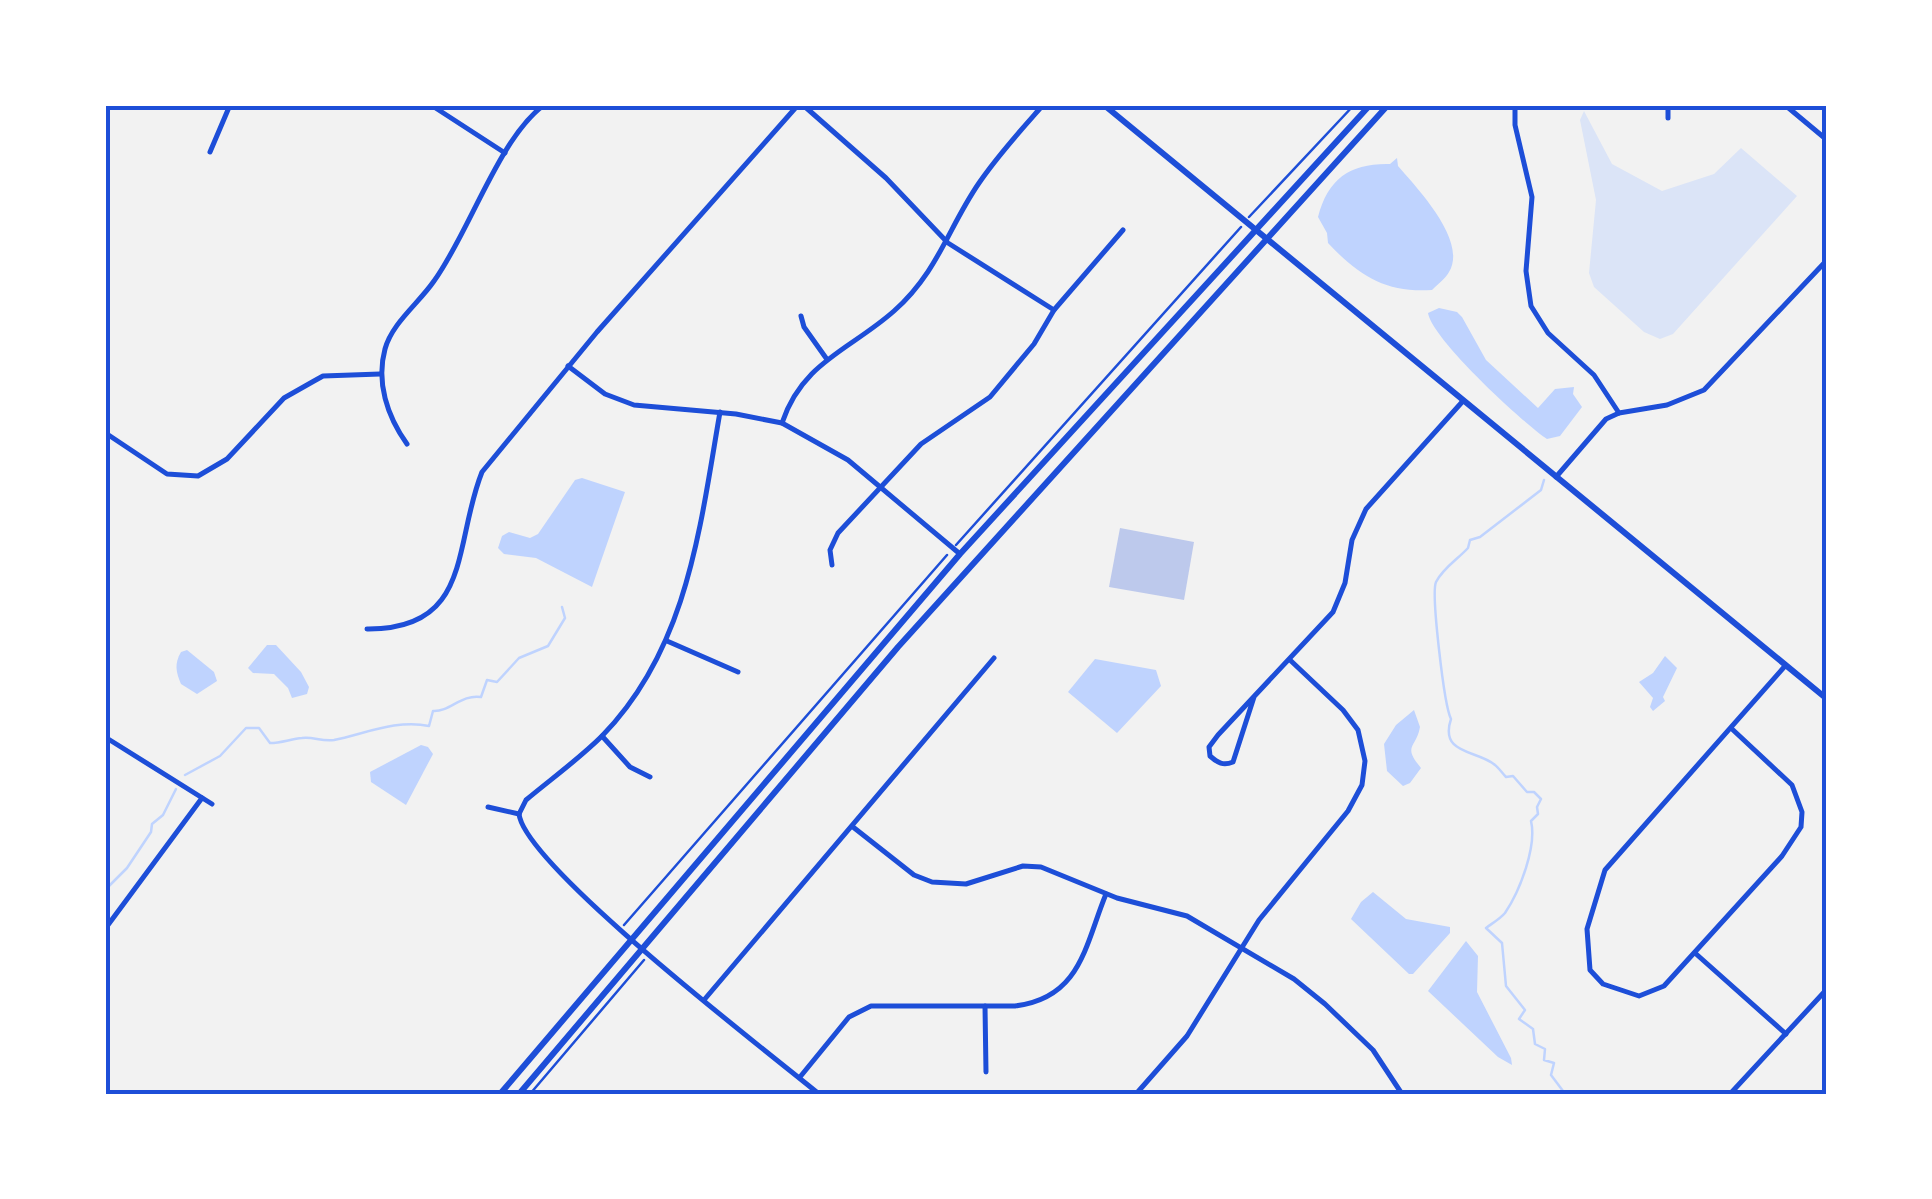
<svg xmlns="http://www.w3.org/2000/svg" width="1932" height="1199" font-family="Commissioner,sans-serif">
<rect width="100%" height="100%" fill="#f2f2f2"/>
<polygon fill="#dbe4f7" points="1584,111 1612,164 1662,191 1714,174 1741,148 1797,196 1673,334 1660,339 1644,332 1594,287 1589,273 1596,200 1580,120"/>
<g fill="#bfd3fe">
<path d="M1397,158L1398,166C1417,188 1468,241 1449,272C1446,278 1438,284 1432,290C1386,293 1359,276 1328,243L1327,233L1318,217C1328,178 1351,163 1390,164Z"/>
<path d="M1439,308L1457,312L1462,317L1486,360L1538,408L1555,389L1574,387L1573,394L1582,407L1560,436L1547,439C1522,422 1432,339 1428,313Z"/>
<polygon points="582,478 625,492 592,587 536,558 504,554 498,548 502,536 509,532 530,538 538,534 575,480"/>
<polygon points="267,645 276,645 301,672 309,687 307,694 292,698 288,688 274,674 253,673 248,668"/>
<path d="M187,650L214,672L217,681L197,694L181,684C176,672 174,664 181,652Z"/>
<polygon points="1665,656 1677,668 1663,697 1665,701 1653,711 1650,707 1653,698 1639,682 1653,673"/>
<polygon points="1095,659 1156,670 1161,686 1117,733 1068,692"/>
<path d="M1414,710L1420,727C1416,749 1402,745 1421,768L1410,783L1403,786L1387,771L1384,744L1396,725Z"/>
<polygon points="421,745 428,747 433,754 406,805 371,782 370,772"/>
<polygon points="1373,892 1406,919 1450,927 1450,933 1413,974 1409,974 1351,919 1361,902"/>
<polygon points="1466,941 1478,956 1477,992 1511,1058 1512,1065 1498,1057 1428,991"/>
</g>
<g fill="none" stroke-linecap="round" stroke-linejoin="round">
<g stroke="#bfd3fe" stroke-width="2.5">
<path d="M1544,480L1541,490L1480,537L1470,540L1468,548C1458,559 1443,568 1436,582C1431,593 1444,705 1451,719C1439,755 1478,750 1495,765C1499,768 1502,773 1506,777L1513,776L1527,792H1534L1541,799L1537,807L1538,814L1531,821C1537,846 1520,891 1505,913C1500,919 1491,924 1486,928L1502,943L1506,986L1525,1010L1519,1019L1533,1029L1535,1044L1545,1049L1544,1060L1554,1063L1551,1075L1563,1091L1562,1094"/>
<path d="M185,775L220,756L246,728H259L270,743C281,743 291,739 302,738C312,736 322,742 334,740C364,734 397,719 429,726L433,711C450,712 461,694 481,697L487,680L497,682L519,658L548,646L565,618L562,607"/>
<polyline points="105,890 127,868 151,832 152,824 163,815 176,789"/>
</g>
</g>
<polygon fill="#bdc9ec" points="1120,528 1194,542 1184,600 1109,587"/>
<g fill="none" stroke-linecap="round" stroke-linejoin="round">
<g stroke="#1d4ed8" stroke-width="2.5">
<polyline points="1249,217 1354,105"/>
<polyline points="956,545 1241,227"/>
<polyline points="624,925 947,555"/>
<polyline points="530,1094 644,960"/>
</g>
<g stroke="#1d4ed8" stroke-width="5">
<polyline points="431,105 505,153"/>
<polyline points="803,105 886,178 948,243 1054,310"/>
<polyline points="1515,105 1515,125 1532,197 1526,271 1531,306 1548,333 1594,375 1619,413"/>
<polyline points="1785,105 1827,140"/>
<polyline points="1668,118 1668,105"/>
<polyline points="210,152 230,105"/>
<polyline points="801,316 804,327 826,358"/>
<polyline points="568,366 605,394 634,405 736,414 782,423 848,460 960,554"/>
<path d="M782,423C802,362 850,350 894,311C938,272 948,228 979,183C998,155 1021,130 1043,105"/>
<polyline points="107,434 167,474 198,476 227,459 284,398 314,381 323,376 380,374"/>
<path d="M407,444C387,416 376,382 385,349C392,323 419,303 434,281C469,233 499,138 544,105"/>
<polyline points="1556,477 1606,419 1619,413 1667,405 1704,390 1827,260"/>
<polyline points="832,565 830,550 838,533 921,444 990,397 1034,344 1054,310 1123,230"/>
<path d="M367,629C473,630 453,544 482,472L597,332L798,105"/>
<polyline points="667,641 738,672"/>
<path d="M1254,697L1233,762C1223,766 1218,763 1210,756L1209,747L1218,735L1333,612L1345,583L1352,540L1366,509L1463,401"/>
<polyline points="1732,729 1792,785 1802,812 1801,827 1782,856 1664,986 1639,996 1603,984 1590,970 1587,929 1605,870 1785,666"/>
<polyline points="602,736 630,767 650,777"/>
<polyline points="105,737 212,804"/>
<polyline points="488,807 519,814"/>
<path d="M519,814L526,800C551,779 579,759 602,736C688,648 700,527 720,412"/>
<path d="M519,814C525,866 768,1052 819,1094"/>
<polyline points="853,827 914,875 932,882 966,884 1023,866 1041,867 1117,898 1187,916 1294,979 1325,1004 1373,1050 1402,1094"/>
<polyline points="105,929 202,798"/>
<polyline points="1695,953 1786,1034"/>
<polyline points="704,1000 994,658"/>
<polyline points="985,1006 986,1072"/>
<path d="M800,1077L849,1017L871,1006H1015C1081,998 1085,945 1106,894"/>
<polyline points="1136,1094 1187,1036 1259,920 1348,811 1362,785 1365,761 1358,730 1343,710 1290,660"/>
<polyline points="1730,1094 1827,989"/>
</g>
<g stroke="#1d4ed8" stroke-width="6">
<polyline points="1104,105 1827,699"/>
<polyline points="500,1094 960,554 1370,105"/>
<polyline points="519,1094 898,647 1388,105"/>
</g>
</g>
<rect width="1932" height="1199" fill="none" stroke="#ffffff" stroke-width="215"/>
<rect x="108" y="108" width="1716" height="984" fill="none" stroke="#1d4ed8" stroke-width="4"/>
</svg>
